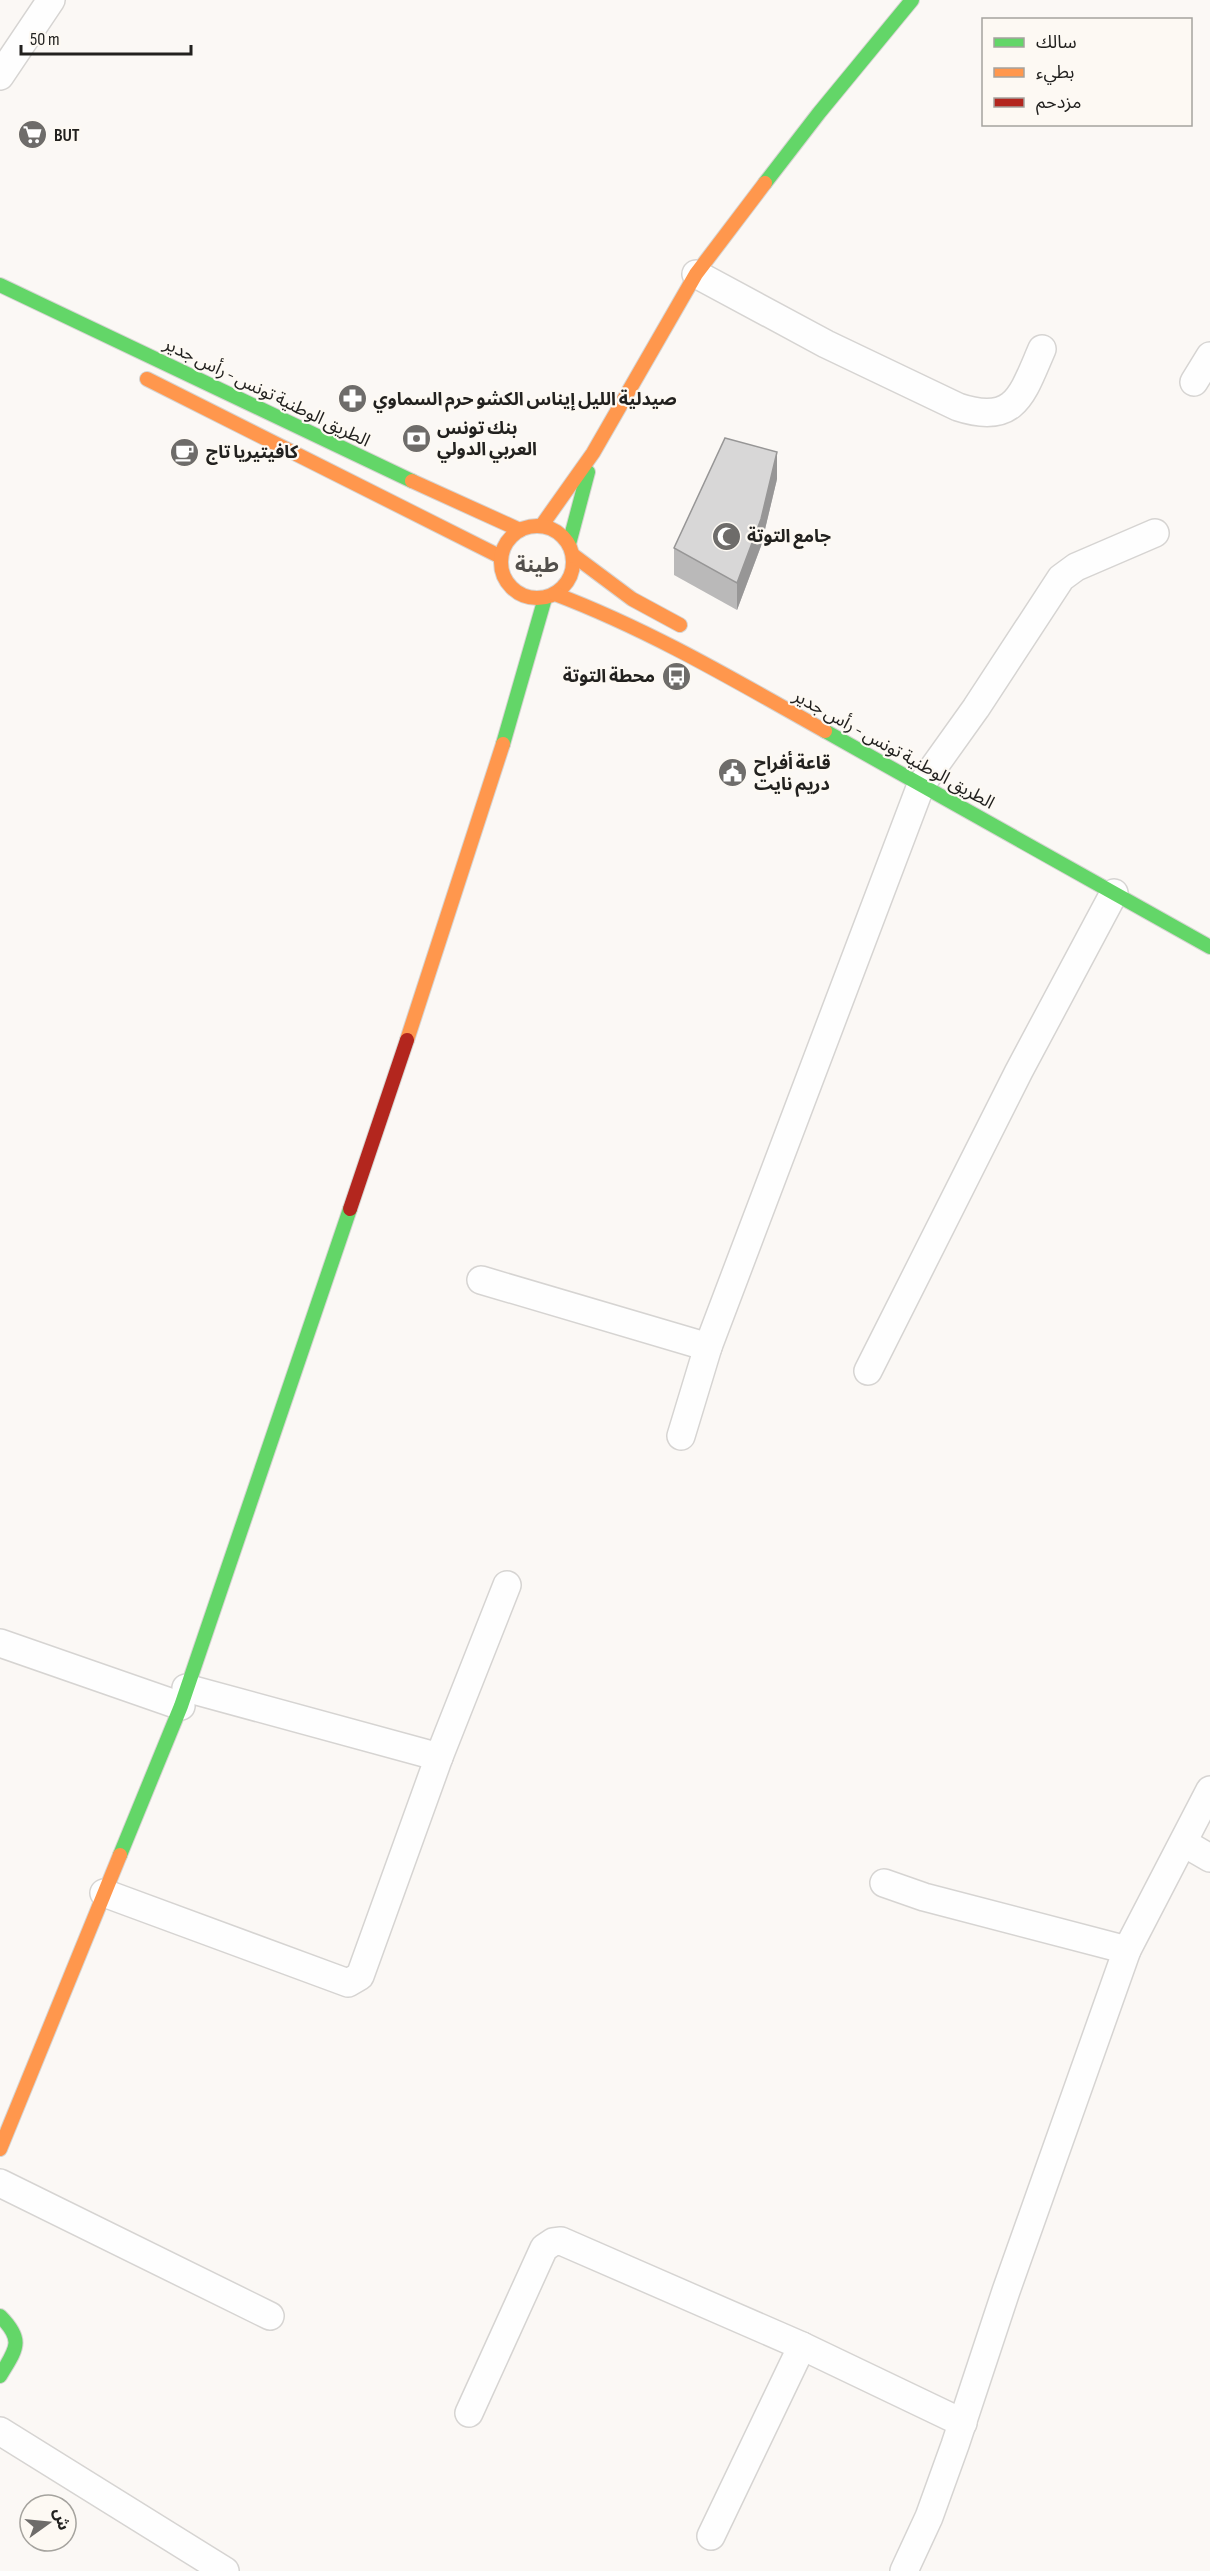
<svg xmlns="http://www.w3.org/2000/svg" width="1210" height="2571" font-family="'Sofia Sans Condensed','Noto Sans Arabic',sans-serif">
<rect width="100%" height="100%" fill="#fbf8f5"/>
<g fill="none" stroke-linecap="round" stroke-linejoin="round">
<defs>
<g id="street">
<polyline points="0,76 51,0"/>
<path d="M696,274L826,344L958,407C1015,426 1022,395 1042,349"/>
<polyline points="1194,382 1210,356"/>
<polyline points="481,1280 708,1347"/>
<polyline points="868,1371 1019,1071 1114,893"/>
<polyline points="681,1436 708,1347 921,785 976,708 1061,578 1076,567 1155,533"/>
<polyline points="0,1643 181,1706"/>
<polyline points="439,1757 507,1585"/>
<polyline points="1184,1843 1210,1858"/>
<polyline points="884,1883 924,1897 1127,1950"/>
<polyline points="104,1893 348,1983 360,1976 439,1757 186,1688"/>
<polyline points="0,2183 270,2316"/>
<polyline points="469,2413 544,2248 553,2242 561,2241 802,2346 963,2423"/>
<polyline points="0,2431 225,2571"/>
<polyline points="711,2536 802,2346"/>
<polyline points="904,2571 929,2517 955,2445 1006,2291 1127,1950 1210,1790"/>
</g>
<g id="fast">
<polyline points="765,183 819,113 912,0"/>
<polyline points="0,285 412,481"/>
<polyline points="569,544 588,472"/>
<polyline points="825,731 1210,947"/>
<polyline points="503,744 545,598"/>
<polyline points="120,1855 181,1706 350,1209"/>
<path d="M0,2316C25,2341 16,2349 0,2376"/>
</g>
<g id="slow">
<polyline points="147,379 501,557"/>
<polyline points="412,481 520,530"/>
<polyline points="542,525 593,453 696,274 765,183"/>
<circle cx="537" cy="562" r="36"/>
<polyline points="573,555 632,599 680,625"/>
<path d="M555,594C650,630 736,681 825,731"/>
<polyline points="407,1040 503,744"/>
<polyline points="0,2149 120,1855"/>
</g>
<polyline id="jam" points="350,1209 407,1040"/>
</defs>
<use href="#street" stroke="#d6d4d2" stroke-width="30"/>
<use href="#fast" stroke="#d6d4d2" stroke-width="16"/>
<use href="#slow" stroke="#d6d4d2" stroke-width="16"/>
<use href="#jam" stroke="#d6d4d2" stroke-width="16"/>
<use href="#street" stroke="#fefefe" stroke-width="27"/>
<use href="#fast" stroke="#63d668" stroke-width="14"/>
<use href="#slow" stroke="#ff974d" stroke-width="14"/>
<use href="#jam" stroke="#b3261e" stroke-width="14"/>
</g>
<polygon fill="#bab9b9" points="777,479 761,546 737,610 674,575 674,548"/>
<polygon fill="#979696" points="777,452 777,479 761,546 737,610 737,583"/>
<polygon fill="#d8d7d7" stroke="#979696" stroke-width="1.5" points="725,438 777,452 761,519 737,583 674,548"/>
<defs>
<symbol id="supermarket-disc" viewBox="-11 -11 22 22"><circle r="9.5" fill="#6e6c6a" stroke="#fdf9f3"/><path d="M-6-5.5h2.5l.6 2H6L4.5 2H-2.5L-4.4-4H-6ZM-1.5 3.2a1.3 1.3 0 1 0 .1 0ZM3 3.2a1.3 1.3 0 1 0 .1 0Z" fill="#fff"/></symbol>
<symbol id="pharmacy-disc" viewBox="-11 -11 22 22"><circle r="9.5" fill="#6e6c6a" stroke="#fdf9f3"/><path d="M-2-6h4v4h4v4h-4v4h-4v-4h-4v-4h4Z" fill="#fff"/></symbol>
<symbol id="bank-disc" viewBox="-11 -11 22 22"><circle r="9.5" fill="#6e6c6a" stroke="#fdf9f3"/><path d="M-6-4H6V4H-6ZM0-2.3a2.3 2.3 0 1 0 0 4.6a2.3 2.3 0 1 0 0-4.6Z" fill="#fff"/></symbol>
<symbol id="cafe-disc" viewBox="-11 -11 22 22"><circle r="9.5" fill="#6e6c6a" stroke="#fdf9f3"/><path d="M-5.5-4.5H6V0H3Q3 3.5 0 3.5H-2.5Q-5.5 3.5-5.5 0ZM3-3.2v2h1.7v-2ZM-6 4.5H4V6H-6Z" fill="#fff"/></symbol>
<symbol id="mosque-disc" viewBox="-11 -11 22 22"><circle r="9.5" fill="#6e6c6a" stroke="#fdf9f3"/><path d="M3.5-4.9A6 6 0 1 0 3.5 4.9A5 5 0 1 1 3.5-4.9Z" fill="#fff"/></symbol>
<symbol id="bus-disc" viewBox="-11 -11 22 22"><circle r="9.5" fill="#6e6c6a" stroke="#fdf9f3"/><path d="M-5-6H5V4H4V6H2V4H-2V6H-4V4H-5ZM-3.5-4V0h7V-4ZM-3.5 1.2v1.5H-2V1.2ZM2 1.2v1.5H3.5V1.2Z" fill="#fff"/></symbol>
<symbol id="civic-disc" viewBox="-11 -11 22 22"><circle r="9.5" fill="#6e6c6a" stroke="#fdf9f3"/><path d="M-.6-6.5H3V-4.5H.6V-3L4-1V1h2V6H-6V1h2V-1L-.6-3ZM-1.2 2.5V6h2.4V2.5Z" fill="#fff"/></symbol>
</defs>
<g fill-rule="evenodd">
<use href="#supermarket-disc" x="16" y="118" width="33" height="33"/>
<use href="#pharmacy-disc" x="336" y="382" width="33" height="33"/>
<use href="#bank-disc" x="400" y="422" width="33" height="33"/>
<use href="#cafe-disc" x="168" y="436" width="33" height="33"/>
<use href="#mosque-disc" x="710" y="520" width="33" height="33"/>
<use href="#bus-disc" x="660" y="660" width="33" height="33"/>
<use href="#civic-disc" x="716" y="756" width="33" height="33"/>
</g>
<g text-anchor="middle" stroke-width="4.5" stroke-linejoin="round" paint-order="stroke">
<g font-size="18" font-weight="bold" fill="#22211f" stroke="#fdf9f3" text-anchor="start">
<text x="54" y="141">BUT</text>
<text x="373" y="405">صيدلية الليل إيناس الكشو حرم السماوي</text>
<text x="437" y="434">بنك تونس<tspan x="437" dy="21">العربي الدولي</tspan></text>
<text x="206" y="458">كافيتيريا تاج</text>
<text x="747" y="542">جامع التوتة</text>
<text x="655" y="682" text-anchor="end">محطة التوتة</text>
<text x="754" y="769">قاعة أفراح<tspan x="754" dy="21">دريم نايت</tspan></text>
</g>
<g font-size="18" fill="#22211f" stroke="#fdf9f3">
<text transform="translate(267 392) rotate(26)" y="6">الطريق الوطنية تونس - رأس جدير</text>
<text transform="translate(894 749) rotate(29)" y="6">الطريق الوطنية تونس - رأس جدير</text>
</g>
<g font-size="21" font-weight="bold" fill="#53504c" stroke="#fdf9f3">
<text x="537" y="572">طينة</text>
</g>
</g>
<rect x="982" y="18" width="210" height="108" fill="#fdf9f3" stroke="#a5a39e" stroke-width="1.5"/>
<rect x="994" y="38" width="30" height="9" fill="#63d668" stroke="#a5a39e" stroke-width="1.5"/>
<text x="1036" y="48" font-size="18" fill="#22211f">سالك</text>
<rect x="994" y="68" width="30" height="9" fill="#ff974d" stroke="#a5a39e" stroke-width="1.5"/>
<text x="1036" y="78" font-size="18" fill="#22211f">بطيء</text>
<rect x="994" y="98" width="30" height="9" fill="#b3261e" stroke="#a5a39e" stroke-width="1.5"/>
<text x="1036" y="108" font-size="18" fill="#22211f">مزدحم</text>
<g transform="translate(48 2523) rotate(75)"><circle r="28" fill="#fdf9f3" stroke="#a5a39e" stroke-width="1.5"/>
<path d="M0-4.5L10 22L0 15L-10 22Z" fill="#6e6c6a"/>
<text y="-9" font-size="16" font-weight="bold" text-anchor="middle" fill="#22211f">ش</text>
</g>
<path d="M21 45v9h170v-9" fill="none" stroke="#22211f" stroke-width="3"/>
<text x="30" y="45" font-size="18" fill="#22211f" stroke="#fdf9f3" stroke-width="4.5" paint-order="stroke">50 m</text>
</svg>
